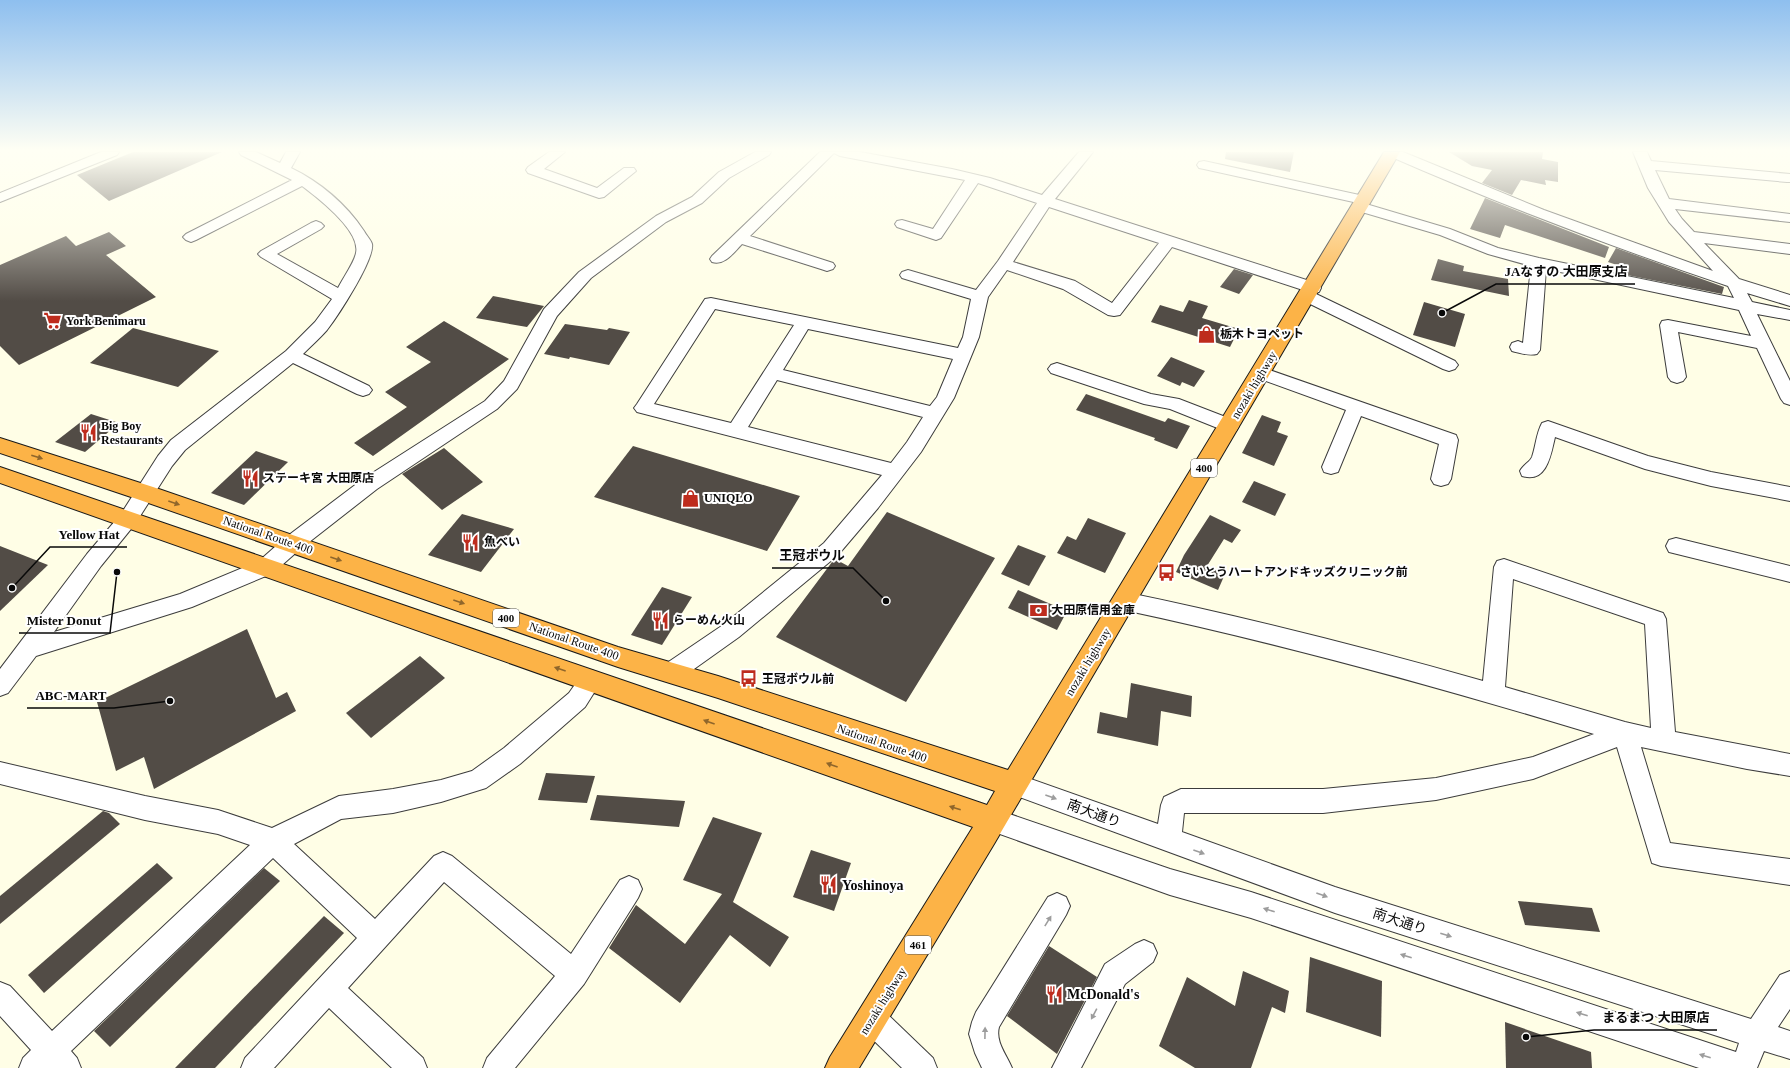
<svg xmlns="http://www.w3.org/2000/svg" width="1790" height="1068" font-family="'Times New Roman','Noto Sans JP',serif">
<rect width="100%" height="100%" fill="#fffee6"/>
<g fill="#524c46">
<polygon points="133,152 222,152 109,201 77,175"/>
<polygon points="1226,152 1294,152 1290,172 1225,159"/>
<polygon points="1449,152 1543,152 1542,159 1558,162 1558,182 1545,180 1546,185 1521,180 1512,195 1482,183 1492,170 1472,166"/>
<polygon points="1485,198 1609,247 1605,258 1505,225 1500,238 1470,229"/>
<polygon points="109,232 126,246 106,255 156,297 19,365 0,346 0,265 66,236 76,246"/>
<polygon points="1616,248 1724,287 1722,294 1622,274 1626,268 1608,262"/>
<polygon points="1438,259 1464,266 1463,271 1508,279 1509,296 1431,280"/>
<polygon points="1234,269 1253,275 1239,294 1220,287"/>
<polygon points="493,296 544,306 527,327 476,318"/>
<polygon points="1189,300 1208,306 1202,318 1239,329 1230,347 1151,322 1160,305 1183,312"/>
<polygon points="1424,302 1465,314 1455,347 1413,335"/>
<polygon points="444,321 509,359 373,456 354,443 407,407 385,392 431,362 406,347"/>
<polygon points="565,324 607,330 609,328 630,332 609,365 570,357 569,359 544,354"/>
<polygon points="133,328 219,351 178,387 90,363"/>
<polygon points="1171,357 1205,371 1194,387 1182,382 1180,386 1157,376"/>
<polygon points="1086,394 1165,422 1168,418 1190,426 1177,449 1154,440 1155,438 1076,410"/>
<polygon points="91,414 119,423 85,452 55,442"/>
<polygon points="1262,415 1281,422 1277,432 1288,436 1274,466 1242,453"/>
<polygon points="633,446 800,496 767,551 594,497"/>
<polygon points="444,448 483,482 442,510 402,474"/>
<polygon points="256,451 288,462 244,505 211,493"/>
<polygon points="1254,481 1286,494 1275,516 1242,502"/>
<polygon points="887,512 995,558 906,702 776,637 832,562 835,559 848,566"/>
<polygon points="462,514 514,529 481,572 428,555"/>
<polygon points="1210,515 1241,530 1232,543 1224,539 1207,566 1225,574 1218,590 1176,572 1184,555"/>
<polygon points="1088,518 1126,533 1105,573 1057,553 1067,536 1076,540"/>
<polygon points="1018,545 1046,556 1029,586 1001,574"/>
<polygon points="0,546 48,565 0,611"/>
<polygon points="662,587 692,597 662,645 631,635"/>
<polygon points="1018,590 1067,611 1057,630 1008,608"/>
<polygon points="247,629 276,698 287,692 296,711 154,789 144,757 116,771 97,702"/>
<polygon points="420,656 445,678 371,738 346,713"/>
<polygon points="1131,683 1192,696 1191,717 1161,711 1158,746 1097,733 1100,712 1127,718"/>
<polygon points="546,773 595,776 587,803 538,800"/>
<polygon points="597,795 685,801 679,827 590,820"/>
<polygon points="103,811 109,813 120,824 0,924 0,896"/>
<polygon points="713,817 762,833 733,902 789,937 770,967 730,935 680,1003 609,948 636,905 685,944 722,894 683,880"/>
<polygon points="811,850 851,863 834,911 793,897"/>
<polygon points="157,863 173,878 44,993 28,975"/>
<polygon points="264,868 280,881 110,1047 94,1031"/>
<polygon points="1518,901 1592,908 1600,932 1525,925"/>
<polygon points="324,916 344,933 215,1068 175,1068"/>
<polygon points="1049,946 1097,977 1057,1054 1007,1016"/>
<polygon points="1310,957 1382,981 1381,1037 1306,1012"/>
<polygon points="1243,971 1289,991 1285,1013 1272,1007 1251,1068 1195,1068 1159,1046 1187,977 1235,1006"/>
<polygon points="1505,1022 1591,1052 1592,1068 1506,1068"/>
</g>
<g fill="none" stroke-linecap="round" stroke-linejoin="round">
<defs>
<g id="minor">
<polygon points="101,152 119,152 117,155 0,202 0,193"/>
<path d="M239,152H256L280,163L286,152H300L291,168C320,182 346,204 364,231C366,235 371,240 372,244C375,259 338,316 327,330C320,338 311,346 303,354L369,386L372,390L369,394L363,396L357,394L293,363L185,450L172,466L135,524L101,566L54,632L180,594L259,561L285,538L363,479L485,401L504,381L544,309L579,272L656,216L692,197L719,172L755,152H771L769,155L729,178L702,203L666,222L591,278L557,316L517,389L497,409L377,489L299,550L273,573L192,607L36,656L8,693L0,696V669L87,554L121,514L158,456L171,440L286,351L315,322L332,299L261,257L258,254L261,251L311,223L316,221L321,223L324,226L321,229L277,254L338,288C343,278 354,263 356,253C361,231 318,198 302,186L196,240L191,242L186,240L183,237L186,234L292,180L241,155Z"/>
<polygon points="549,152 565,152 544,169 597,188 624,168 634,168 636,171 604,197 599,198 528,173 526,170 528,167"/>
<path d="M820,152H860L952,169L990,178L1042,195L1079,152H1093L1055,199L1319,284L1321,288L1319,292L1314,293L1455,361L1458,365L1455,369L1449,371L1443,369L1302,300L1300,296L1302,292L1306,291L1172,247L1120,315L1114,316L1108,315L1063,289L1007,270L988,297L979,337L954,398L921,452L878,508L838,555L739,637L680,679L672,682L664,679L661,672L664,665L723,625L824,543L882,475L637,412L634,408L637,404L705,299L711,298L958,348L963,337L971,299L902,278L900,275L902,272L908,270L976,290L998,261L1037,203L978,183L941,238L936,240L897,227L895,224L897,221L902,220L933,229L965,180L840,156L834,153L750,236L833,263L835,266L833,269L827,271L821,269L742,244C734,252 725,266 712,262L710,259L712,256ZM1049,207L1159,243L1112,303L1075,281L1013,262ZM715,309L794,325L731,423L654,404ZM808,329L953,359L937,397L930,406L783,370ZM777,380L923,417L907,442L891,463L748,427Z"/>
<path d="M1385,152H1403L1544,210L1713,271L1669,222L1648,188L1633,152H1647L1651,161L1790,174V182H1787L1655,170L1669,199L1790,214V222L1675,209L1682,219L1694,232L1790,244V254L1704,243L1739,279L1790,295V306L1747,293L1752,302L1790,310V320L1757,314L1790,381V405L1784,403L1781,399L1757,348L1678,332L1686,377L1683,381L1677,383L1671,381L1668,377L1660,325L1662,321L1668,320L1751,336L1739,310L1546,269L1540,350L1537,354C1528,356 1520,353 1512,351L1510,347L1512,343L1518,341L1523,343L1531,266L1488,254L1440,235L1355,210L1353,207L1355,204L1358,203L1204,169L1199,168L1197,165L1199,162L1204,161L1364,196L1369,197L1371,200L1369,203L1366,204L1450,229L1498,248L1539,258L1734,298L1728,286C1612,247 1499,204 1387,155Z"/>
<polygon points="1057,363 1151,394 1179,399 1236,421 1239,426 1236,431 1230,433 1170,409 1144,404 1051,373 1048,369 1051,365"/>
<polygon points="1261,367 1456,435 1458,440 1451,479 1448,484 1441,486 1434,484 1431,479 1439,444 1361,416 1338,472 1331,474 1324,472 1322,467 1346,410 1255,377 1252,373 1255,369"/>
<path d="M1548,421L1648,456L1711,472L1790,487V501L1711,486L1645,469L1555,437C1551,454 1547,484 1522,476L1520,471C1523,465 1530,462 1532,457C1536,446 1536,434 1542,423Z"/>
<polygon points="1676,538 1790,566 1790,582 1669,552 1666,546 1669,540"/>
<path d="M1504,559L1663,613L1666,619L1675,732L1790,754V776L1747,769L1641,747L1670,843L1790,859V885L1661,866L1652,863L1617,747L1533,779L1436,800L1323,813H1184L1182,832L1335,887L1751,1019L1780,975L1790,971V1009L1778,1027L1790,1031V1059L1764,1051L1757,1068H1699L1251,918L1170,895L983,828L980,820L983,812L992,808L1170,869L1251,892L1736,1052L1739,1043L1335,913L1006,792L1002,784L1006,776L1014,773L1158,824L1161,805L1164,797L1181,789H1323L1436,778L1533,757L1594,734C1439,687 1283,644 1124,610L1117,607L1113,601L1117,595L1124,592C1245,617 1364,647 1483,681L1494,567L1497,561ZM1513,579L1645,624L1651,728L1625,722L1505,687Z"/>
<polygon points="591,670 599,673 602,680 585,707 520,764 486,788 441,802 393,813 341,819 294,844 375,919 434,856 443,852 452,856 571,954 620,880 629,876 638,880 642,889 638,898 584,984 515,1068 483,1068 487,1058 555,976 444,882 348,988 423,1058 427,1068 392,1068 329,1008 274,1068 241,1068 245,1058 357,938 273,858 71,1051 77,1058 81,1068 19,1068 23,1058 31,1050 0,1016 0,982 10,986 52,1031 250,845 218,834 145,820 0,784 0,762 145,796 218,810 272,828 339,796 393,789 441,780 472,771 504,748 569,693 583,673"/>
<path d="M1057,893L1066,897L1070,906L1066,915L999,1027C995,1042 1007,1055 1012,1068H982L975,1053L969,1034L972,1022L976,1012L1048,897Z"/>
<polygon points="1144,940 1153,944 1157,953 1153,962 1125,984 1081,1068 1052,1068 1105,964 1135,944"/>
<polygon points="872,1005 882,1009 933,1058 937,1068 902,1068 862,1029 858,1019 862,1009"/>
</g>
<polygon id="highway" points="1384,152 1400,152 994,844 859,1068 825,1068 830,1057 973,827 0,483 0,467 987,805 995,791 718,698 618,667 137,499 0,453 0,438 153,487 618,647 718,676 1008,770"/>
</defs>
<use href="#minor" stroke="#3c3c3c" stroke-width="2"/>
<use href="#highway" stroke="#1a1a1a" stroke-width="2"/>
<use href="#minor" fill="#fff" fill-rule="evenodd"/>
<use href="#highway" fill="#fcb347" fill-rule="evenodd"/>
</g>
<defs><path id="oneway-solid" d="M-6-.8H1V-3.2L6.5 0L1 3.2V.8H-6Z"/></defs>
<g fill="#8f662b">
<use href="#oneway-solid" transform="translate(37 457) rotate(18)"/>
<use href="#oneway-solid" transform="translate(174 503) rotate(19)"/>
<use href="#oneway-solid" transform="translate(336 559) rotate(19)"/>
<use href="#oneway-solid" transform="translate(459 602) rotate(19)"/>
<use href="#oneway-solid" transform="translate(560 669) rotate(-161)"/>
<use href="#oneway-solid" transform="translate(709 722) rotate(-160)"/>
<use href="#oneway-solid" transform="translate(832 765) rotate(-160)"/>
<use href="#oneway-solid" transform="translate(955 808) rotate(-162)"/>
</g>
<g fill="#9d9d9d">
<use href="#oneway-solid" transform="translate(1051 797) rotate(20)"/>
<use href="#oneway-solid" transform="translate(1199 852) rotate(20)"/>
<use href="#oneway-solid" transform="translate(1322 895) rotate(20)"/>
<use href="#oneway-solid" transform="translate(1269 910) rotate(-162)"/>
<use href="#oneway-solid" transform="translate(1048 921) rotate(-58)"/>
<use href="#oneway-solid" transform="translate(1446 935) rotate(18)"/>
<use href="#oneway-solid" transform="translate(1406 956) rotate(-162)"/>
<use href="#oneway-solid" transform="translate(1094 1014) rotate(118)"/>
<use href="#oneway-solid" transform="translate(1582 1014) rotate(-162)"/>
<use href="#oneway-solid" transform="translate(985 1033) rotate(-89)"/>
<use href="#oneway-solid" transform="translate(1705 1056) rotate(-162)"/>
</g>
<linearGradient id="sky" x2="0" y2="1"><stop stop-color="#8ebfef"/><stop offset="0.5" stop-color="#fffff4"/><stop offset="1" stop-color="#fffff4" stop-opacity="0"/></linearGradient>
<rect width="1790" height="301" fill="url(#sky)"/>
<defs>
<symbol id="supermarket-bare" viewBox="-9 -9 18 18"><path d="M-6-5.5h2.5l.6 2H6L4.5 2H-2.5L-4.4-4H-6ZM-1.5 3.2a1.3 1.3 0 1 0 .1 0ZM3 3.2a1.3 1.3 0 1 0 .1 0Z" fill="#be2c1d" stroke="#fff" stroke-width="2.5" paint-order="stroke"/></symbol>
<symbol id="shop-bare" viewBox="-9 -9 18 18"><path d="M-5-2.5h2.3a2.7 3.5 0 0 1 5.4 0H5L5.5 6h-11ZM-1.5-2.5h3a1.5 2.3 0 0 0-3 0Z" fill="#be2c1d" stroke="#fff" stroke-width="2.5" paint-order="stroke"/></symbol>
<symbol id="restaurant-bare" viewBox="-9 -9 18 18"><path d="M-5-6h1v4h1v-4h1v4h1v-4h1v5L-1.5 .5V6h-2V.5L-5-1ZM5-6V6H3V1.5H1.5Q1.5-4 5-6Z" fill="#be2c1d" stroke="#fff" stroke-width="2.5" paint-order="stroke"/></symbol>
<symbol id="bus-bare" viewBox="-9 -9 18 18"><path d="M-5-6H5V4H4V6H2V4H-2V6H-4V4H-5ZM-3.5-4V0h7V-4ZM-3.5 1.2v1.5H-2V1.2ZM2 1.2v1.5H3.5V1.2Z" fill="#be2c1d" stroke="#fff" stroke-width="2.5" paint-order="stroke"/></symbol>
<symbol id="bank-bare" viewBox="-9 -9 18 18"><path d="M-6-4H6V4H-6ZM0-2.3a2.3 2.3 0 1 0 0 4.6a2.3 2.3 0 1 0 0-4.6Z" fill="#be2c1d" stroke="#fff" stroke-width="2.5" paint-order="stroke"/></symbol>
</defs>
<g fill-rule="evenodd">
<use href="#supermarket-bare" x="40" y="308" width="25" height="25"/>
<use href="#shop-bare" x="1194" y="322" width="25" height="25"/>
<use href="#restaurant-bare" x="76" y="420" width="25" height="25"/>
<use href="#restaurant-bare" x="238" y="466" width="25" height="25"/>
<use href="#shop-bare" x="678" y="486" width="25" height="25"/>
<use href="#restaurant-bare" x="458" y="530" width="25" height="25"/>
<use href="#bus-bare" x="1154" y="560" width="25" height="25"/>
<use href="#bank-bare" x="1026" y="598" width="25" height="25"/>
<use href="#restaurant-bare" x="648" y="608" width="25" height="25"/>
<use href="#bus-bare" x="736" y="666" width="25" height="25"/>
<use href="#restaurant-bare" x="816" y="872" width="25" height="25"/>
<use href="#restaurant-bare" x="1042" y="982" width="25" height="25"/>
</g>
<g text-anchor="middle" stroke-width="4" stroke-linejoin="round" paint-order="stroke">
<g fill="#fff" stroke="#535353" stroke-width="1">
<rect x="1191" y="459" width="26" height="18" rx="3"/>
<rect x="493" y="609" width="26" height="18" rx="3"/>
<rect x="905" y="936" width="26" height="18" rx="3"/>
</g>
<g font-size="11" font-weight="bold" fill="#090909">
<text x="1204" y="472">400</text>
<text x="506" y="622">400</text>
<text x="918" y="949">461</text>
</g>
<g font-size="12" font-weight="bold" fill="#090909" stroke="#fff" text-anchor="start">
<text x="66" y="325">York Benimaru</text>
<text x="1220" y="338">栃木トヨペット</text>
<text x="101" y="430">Big Boy<tspan x="101" dy="14">Restaurants</tspan></text>
<text x="263" y="482">ステーキ宮 大田原店</text>
<text x="704" y="502">UNIQLO</text>
<text x="484" y="546">魚べい</text>
<text x="1180" y="576">さいとうハートアンドキッズクリニック前</text>
<text x="1051" y="614">大田原信用金庫</text>
<text x="673" y="624">らーめん火山</text>
<text x="762" y="683">王冠ボウル前</text>
</g>
<g font-size="12" fill="#090909" stroke="#fff">
<text transform="translate(1254 385) rotate(-59)" y="4">nozaki highway</text>
<text transform="translate(268 535) rotate(19)" y="4">National Route 400</text>
<text transform="translate(574 641) rotate(19)" y="4">National Route 400</text>
<text transform="translate(1088 662) rotate(-59)" y="4">nozaki highway</text>
<text transform="translate(882 743) rotate(19)" y="4">National Route 400</text>
<text transform="translate(883 1001) rotate(-58)" y="4">nozaki highway</text>
</g>
<g font-size="14" fill="#090909" stroke="#fff">
<text transform="translate(1094 813) rotate(20)" y="5">南大通り</text>
<text transform="translate(1400 921) rotate(18)" y="5">南大通り</text>
</g>
<g font-size="14" font-weight="bold" fill="#090909" stroke="#fff" text-anchor="start">
<text x="842" y="890">Yoshinoya</text>
<text x="1067" y="999">McDonald's</text>
</g>
</g>
<path fill="none" stroke="#090909" stroke-width="1.5" d="M1442 313L1496 284H1635M12 588L50 547H127M886 601L853 568H772M117 572L110 633H19M170 701L114 708H27M1526 1037L1594 1030H1717"/>
<g fill="#090909" stroke="#fff" stroke-width="1.5">
<circle cx="1442" cy="313" r="4"/>
<circle cx="12" cy="588" r="4"/>
<circle cx="886" cy="601" r="4"/>
<circle cx="117" cy="572" r="4"/>
<circle cx="170" cy="701" r="4"/>
<circle cx="1526" cy="1037" r="4"/>
</g>
<g font-size="13" text-anchor="middle" font-weight="bold" fill="#090909" stroke="#fff" stroke-width="4" stroke-linejoin="round" paint-order="stroke">
<text x="1566" y="276">JAなすの 大田原支店</text>
<text x="89" y="539">Yellow Hat</text>
<text x="812" y="560">王冠ボウル</text>
<text x="64" y="625">Mister Donut</text>
<text x="71" y="700">ABC-MART</text>
<text x="1656" y="1022">まるまつ 大田原店</text>
</g>
</svg>
